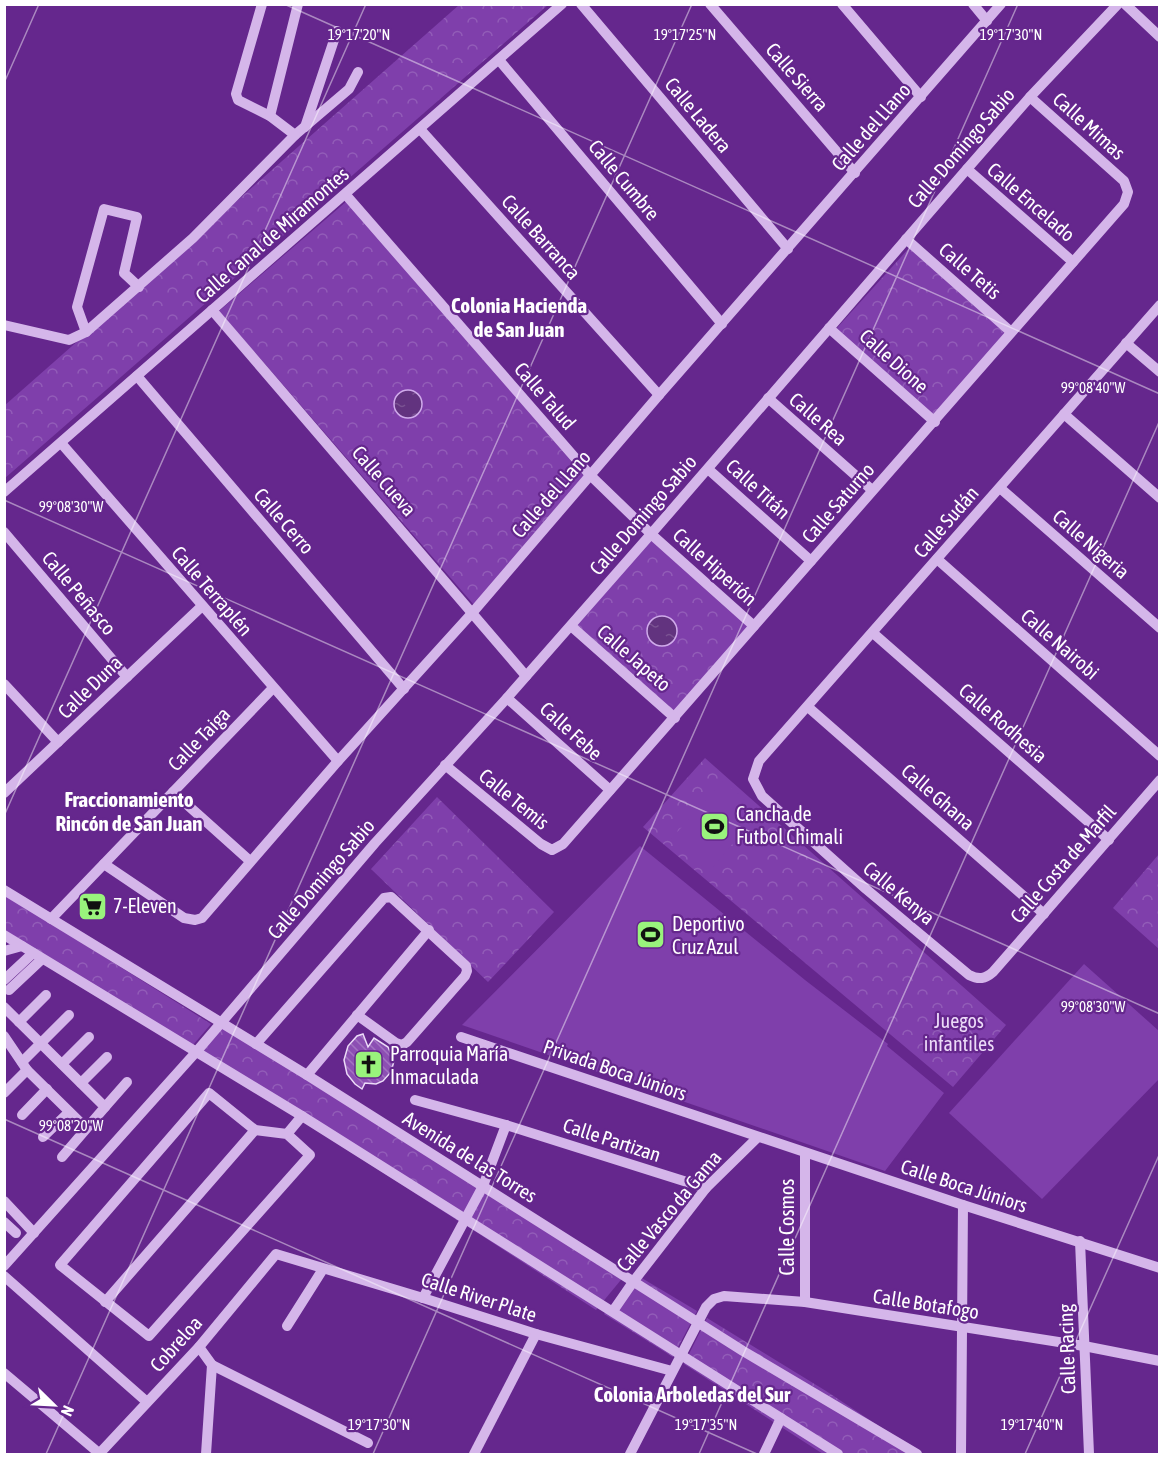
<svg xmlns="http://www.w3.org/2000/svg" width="1164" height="1459" font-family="'Asap Condensed',sans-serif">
<defs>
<pattern id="park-crowns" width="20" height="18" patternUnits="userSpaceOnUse" patternTransform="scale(1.5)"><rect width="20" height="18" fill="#7f3fab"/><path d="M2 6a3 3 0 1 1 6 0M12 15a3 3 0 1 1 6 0" fill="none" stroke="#925cb8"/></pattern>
<pattern id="water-ripples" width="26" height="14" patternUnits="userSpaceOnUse" patternTransform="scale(1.5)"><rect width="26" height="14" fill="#62337f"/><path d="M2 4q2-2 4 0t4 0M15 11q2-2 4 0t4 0" fill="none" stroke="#7a5292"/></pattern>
<pattern id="building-back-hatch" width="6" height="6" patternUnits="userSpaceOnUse" patternTransform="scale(1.5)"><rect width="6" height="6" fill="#8c4fb3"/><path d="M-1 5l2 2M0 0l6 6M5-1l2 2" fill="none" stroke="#a372c2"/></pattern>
</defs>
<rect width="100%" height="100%" fill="#65278d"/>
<g fill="url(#park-crowns)">
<polygon points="459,5 548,5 5,478 4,406"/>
<polygon points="347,201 584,476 475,606 219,311"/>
<polygon points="910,247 1009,336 935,419 836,329"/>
<polygon points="651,537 753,626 675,717 575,626"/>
<polygon points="705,758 1006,1025 953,1087 643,827"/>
<polygon points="437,797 554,912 488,982 371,869"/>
<polygon points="1159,854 1159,949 1113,908"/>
<polygon points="4,894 211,1024 193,1045 57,964 5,930"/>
<polygon points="224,1026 480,1182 460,1222 299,1119 201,1053"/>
<polygon points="486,1185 625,1275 596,1310 467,1226"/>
<polygon points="635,1274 697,1311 673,1357 604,1314"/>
<polygon points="707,1318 826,1391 915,1450 912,1454 823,1454 684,1364"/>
</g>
<g fill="#7f3fab">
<polygon points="723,781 759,812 709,872 671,839"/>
<polygon points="640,846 805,980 888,1044 887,1046 944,1093 885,1171 462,1025"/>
<polygon points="1084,964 1159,1031 1159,1079 1042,1199 949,1113"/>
</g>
<g fill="url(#water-ripples)" stroke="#d0abeb" stroke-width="1.5">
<circle cx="408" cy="404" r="14"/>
<circle cx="662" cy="631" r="15"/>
</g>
<polygon fill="url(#building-back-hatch)" stroke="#ecdbf8" stroke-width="1.5" points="363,1034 368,1047 374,1038 388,1047 394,1061 391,1072 383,1081 376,1084 365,1083 362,1089 355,1084 347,1074 344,1060 348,1046 357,1036"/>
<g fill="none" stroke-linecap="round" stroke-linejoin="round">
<g stroke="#d5b6ea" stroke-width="10">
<polyline points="262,4 236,94 238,100 270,116 295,135 349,89 358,72"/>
<polyline points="581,4 788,249"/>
<polyline points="710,4 855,173"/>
<polyline points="842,4 921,97"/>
<polyline points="973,4 987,21"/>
<polyline points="1125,4 1160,37"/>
<polyline points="499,60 722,324"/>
<polyline points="270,116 298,4"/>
<polyline points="305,127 337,31"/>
<polyline points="420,129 659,395"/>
<polyline points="967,169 1073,262"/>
<polyline points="346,195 590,475 651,534 754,626"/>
<polyline points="906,239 1010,331"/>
<path d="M1160,305L759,761L753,779L762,796L866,889L969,975C979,980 985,979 993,972L1160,780"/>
<polyline points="212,310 526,676"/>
<polyline points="4,325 69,340 86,332 193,238 295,135"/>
<polyline points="829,328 935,422"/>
<polyline points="86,332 77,307 104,209 137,217 124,273 139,287"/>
<polyline points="1126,343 1160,372"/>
<polyline points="137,376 404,689"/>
<polyline points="768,398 872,490"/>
<polyline points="1064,414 1160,498"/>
<polyline points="61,443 338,761"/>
<polyline points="708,469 811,561"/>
<polyline points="1000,488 1160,628"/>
<polyline points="4,492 562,4"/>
<polyline points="4,532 127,677"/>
<polyline points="937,559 1160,756"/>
<polyline points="571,626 675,718"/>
<polyline points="873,633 1109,840"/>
<polyline points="4,684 58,742"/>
<polyline points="507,698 610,790"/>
<polyline points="808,707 1044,914"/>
<path d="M445,765L541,844L552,850L563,844C751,631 937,417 1124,204L1128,192L1124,181L1030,97"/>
<polyline points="173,792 250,861"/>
<polyline points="4,793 201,607"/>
<polyline points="104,864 184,918 195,920 202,918 338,761 473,612 659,395 1001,4"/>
<polyline points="4,890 307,1075 743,1351 917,1454"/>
<polyline points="51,919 273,688"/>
<polyline points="4,935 302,1116 838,1454"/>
<polyline points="4,951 22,946"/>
<polyline points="4,980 33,953"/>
<polyline points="9,990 42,959"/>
<polyline points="4,1007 105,1107 62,1157"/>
<polyline points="19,1022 46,995"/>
<polyline points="4,1036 27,1070 86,1128"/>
<polyline points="461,1037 963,1205 1160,1268"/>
<polyline points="256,1044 384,898 391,897 466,966 467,971 465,976 407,1042 402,1045 396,1043 357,1015"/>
<polyline points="22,1062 69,1015"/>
<polyline points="62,1064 89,1037"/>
<polyline points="307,1075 429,930"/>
<polyline points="81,1083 107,1057"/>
<polyline points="4,1093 27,1070"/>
<polygon points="209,1093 255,1130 287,1134 310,1155 149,1336 60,1265"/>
<polyline points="415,1100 506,1125 706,1188"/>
<polyline points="105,1107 127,1082"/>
<polyline points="22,1115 47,1089"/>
<polyline points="287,1134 302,1116"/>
<polyline points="43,1137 69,1112"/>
<polyline points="4,1201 34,1233"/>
<polyline points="4,1222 16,1233"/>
<polyline points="1080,1241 1089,1454"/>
<polyline points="4,1266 197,1051 375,843 507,698 651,534 967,169 1030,97 1118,4"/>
<polyline points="4,1276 147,1402"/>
<polyline points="423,1298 483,1186 506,1125"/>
<polyline points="105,1302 255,1130"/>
<polyline points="805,1302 805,1153"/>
<polyline points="613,1311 633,1282 706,1188 758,1137"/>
<polyline points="287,1326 323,1269"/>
<polyline points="199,1347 212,1365 206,1454"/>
<polyline points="212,1365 368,1443"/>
<polyline points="4,1373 100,1454"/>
<polyline points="99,1454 199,1347 276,1254 423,1298 536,1334 672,1371"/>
<polyline points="474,1454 536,1334"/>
<polyline points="630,1454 706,1307 714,1299 724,1296 805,1302 1084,1346 1160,1361"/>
<polyline points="764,1454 781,1418"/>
<polyline points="961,1454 963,1205"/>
</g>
</g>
<path fill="none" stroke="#fff" stroke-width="1.5" stroke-opacity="0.45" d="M284,4L1160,394M4,83L39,4M4,500L1160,1014M4,816L366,4M4,1119L757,1454M46,1454L692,4M373,1454L1018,4M699,1454L1160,420M1025,1454L1160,1153"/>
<defs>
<symbol id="stadium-square" viewBox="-11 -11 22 22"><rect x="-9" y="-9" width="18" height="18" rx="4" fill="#99f37c" stroke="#65278d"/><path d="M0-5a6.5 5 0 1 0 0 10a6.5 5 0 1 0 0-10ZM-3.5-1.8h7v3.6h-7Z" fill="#111"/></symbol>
<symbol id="supermarket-square" viewBox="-11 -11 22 22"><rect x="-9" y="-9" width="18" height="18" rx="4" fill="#99f37c" stroke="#65278d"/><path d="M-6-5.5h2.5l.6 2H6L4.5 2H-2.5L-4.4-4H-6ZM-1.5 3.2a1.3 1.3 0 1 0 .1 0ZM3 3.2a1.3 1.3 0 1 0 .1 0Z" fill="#111"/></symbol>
<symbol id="church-square" viewBox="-11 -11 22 22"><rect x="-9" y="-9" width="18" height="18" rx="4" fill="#99f37c" stroke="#65278d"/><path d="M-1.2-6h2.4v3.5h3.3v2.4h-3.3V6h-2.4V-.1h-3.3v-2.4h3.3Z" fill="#111"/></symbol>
</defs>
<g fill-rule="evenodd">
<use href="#stadium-square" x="698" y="810" width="33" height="33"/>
<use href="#supermarket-square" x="76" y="890" width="33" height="33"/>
<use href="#stadium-square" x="634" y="918" width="33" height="33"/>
<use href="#church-square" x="352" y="1048" width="33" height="33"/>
</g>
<g text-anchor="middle" stroke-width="4.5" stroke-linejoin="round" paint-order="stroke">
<g font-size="20" fill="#fff" stroke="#65278d">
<text transform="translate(797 77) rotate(49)" y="7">Calle Sierra</text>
<text transform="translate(698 115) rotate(50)" y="7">Calle Ladera</text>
<text transform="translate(1089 126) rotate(42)" y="7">Calle Mimas</text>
<text transform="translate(871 127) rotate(-49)" y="7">Calle del Llano</text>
<text transform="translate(961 148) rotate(-49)" y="7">Calle Domingo Sabio</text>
<text transform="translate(624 180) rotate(50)" y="7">Calle Cumbre</text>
<text transform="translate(1031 202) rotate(41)" y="7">Calle Encelado</text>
<text transform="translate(272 235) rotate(-41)" y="7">Calle Canal de Miramontes</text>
<text transform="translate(541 237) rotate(48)" y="7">Calle Barranca</text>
<text transform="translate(970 271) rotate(41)" y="7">Calle Tetis</text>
<text transform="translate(894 361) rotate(42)" y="7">Calle Dione</text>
<text transform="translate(545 396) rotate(49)" y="7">Calle Talud</text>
<text transform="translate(818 419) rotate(41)" y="7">Calle Rea</text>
<text transform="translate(384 481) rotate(49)" y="7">Calle Cueva</text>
<text transform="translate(758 489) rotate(42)" y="7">Calle Titán</text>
<text transform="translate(551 494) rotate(-49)" y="7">Calle del Llano</text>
<text transform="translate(838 503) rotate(-49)" y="7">Calle Saturno</text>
<text transform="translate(643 515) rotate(-49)" y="7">Calle Domingo Sabio</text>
<text transform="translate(284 521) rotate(49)" y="7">Calle Cerro</text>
<text transform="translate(946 522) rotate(-49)" y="7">Calle Sudán</text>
<text transform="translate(1091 544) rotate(41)" y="7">Calle Nigeria</text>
<text transform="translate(715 567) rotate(42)" y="7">Calle Hiperión</text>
<text transform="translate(212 591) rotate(49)" y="7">Calle Terraplén</text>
<text transform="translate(79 593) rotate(50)" y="7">Calle Peñasco</text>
<text transform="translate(1060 644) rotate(41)" y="7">Calle Nairobi</text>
<text transform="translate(634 658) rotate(41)" y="7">Calle Japeto</text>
<text transform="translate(90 687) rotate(-44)" y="7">Calle Duna</text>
<text transform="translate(1003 723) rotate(41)" y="7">Calle Rodhesia</text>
<text transform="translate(571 731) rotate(42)" y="7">Calle Febe</text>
<text transform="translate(199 739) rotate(-46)" y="7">Calle Taiga</text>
<text transform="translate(938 797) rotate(41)" y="7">Calle Ghana</text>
<text transform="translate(514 799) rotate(39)" y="7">Calle Temis</text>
<text transform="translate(1063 864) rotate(-49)" y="7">Calle Costa de Marfil</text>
<text transform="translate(321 879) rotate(-49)" y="7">Calle Domingo Sabio</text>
<text transform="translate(899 893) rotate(40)" y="7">Calle Kenya</text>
<text transform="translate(615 1070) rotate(19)" y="7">Privada Boca Júniors</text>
<text transform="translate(612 1140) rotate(18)" y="7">Calle Partizan</text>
<text transform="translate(470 1157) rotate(32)" y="7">Avenida de las Torres</text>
<text transform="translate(964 1186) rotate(18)" y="7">Calle Boca Júniors</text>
<text transform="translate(669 1211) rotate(-50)" y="7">Calle Vasco da Gama</text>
<text transform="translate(787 1227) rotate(-90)" y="7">Calle Cosmos</text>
<text transform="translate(479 1297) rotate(18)" y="7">Calle River Plate</text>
<text transform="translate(926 1304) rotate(9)" y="7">Calle Botafogo</text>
<text transform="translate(176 1344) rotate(-48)" y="7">Cobreloa</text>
<text transform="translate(1067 1349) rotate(-92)" y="7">Calle Racing</text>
</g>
<g font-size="20" fill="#fff" stroke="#65278d" text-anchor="start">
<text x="736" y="821">Cancha de<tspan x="736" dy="23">Futbol Chimali</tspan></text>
<text x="113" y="913">7-Eleven</text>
<text x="672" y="931">Deportivo<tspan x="672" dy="23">Cruz Azul</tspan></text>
<text x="390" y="1061">Parroquia María<tspan x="390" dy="23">Inmaculada</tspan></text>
</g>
<g font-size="20" fill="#ecdbf8" stroke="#65278d">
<text x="959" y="1028">Juegos<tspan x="959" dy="23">infantiles</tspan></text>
</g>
<g font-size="21" font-weight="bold" fill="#fff" stroke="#65278d">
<text x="519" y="313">Colonia Hacienda<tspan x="519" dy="24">de San Juan</tspan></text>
<text x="129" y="807">Fraccionamiento<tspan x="129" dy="24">Rincón de San Juan</tspan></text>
<text x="692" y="1402">Colonia Arboledas del Sur</text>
</g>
</g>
<g font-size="15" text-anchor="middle" fill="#fff" stroke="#65278d" stroke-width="4.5" stroke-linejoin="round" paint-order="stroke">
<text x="685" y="40">19°17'25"N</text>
<text x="1011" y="40">19°17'30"N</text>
<text x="359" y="40">19°17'20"N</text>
<text x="1093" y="393">99°08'40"W</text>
<text x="71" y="512">99°08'30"W</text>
<text x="1093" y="1012">99°08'30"W</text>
<text x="71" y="1131">99°08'20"W</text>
<text x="379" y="1430">19°17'30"N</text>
<text x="706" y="1430">19°17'35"N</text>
<text x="1032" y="1430">19°17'40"N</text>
</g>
<rect width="1164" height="1459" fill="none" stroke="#ffffff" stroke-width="12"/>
<g transform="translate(54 1405) rotate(114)" stroke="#65278d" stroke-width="4.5" paint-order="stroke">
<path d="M0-4.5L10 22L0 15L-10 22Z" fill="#ffffff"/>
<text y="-9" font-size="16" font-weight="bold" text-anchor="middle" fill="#ffffff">N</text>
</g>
</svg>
